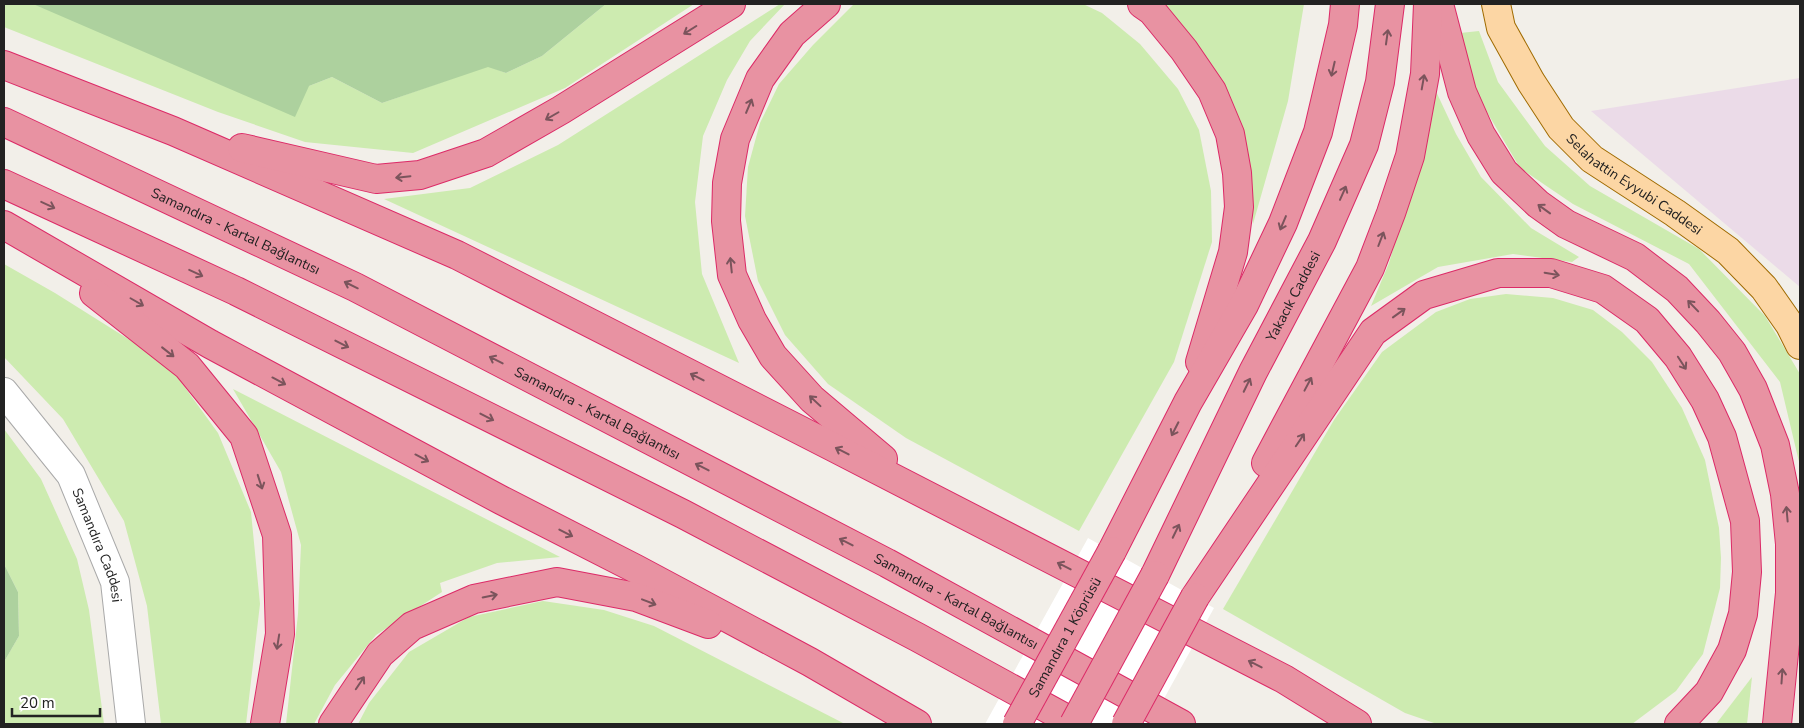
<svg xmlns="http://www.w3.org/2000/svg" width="1804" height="728" font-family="'Nunito Sans',sans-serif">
<rect width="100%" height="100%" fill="#f2efe9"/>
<polygon fill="#ebdbe8" points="1800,78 1800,287 1591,111"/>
<g fill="#cdebb0">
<polygon points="4,4 33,4 309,86 332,77 382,103 488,66 506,73 542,56 606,4 694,4 565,88 413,153 305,142 218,112 4,27"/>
<polygon points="780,4 785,4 750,41 727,80 703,136 695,202 702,274 739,363 384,199 470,188 558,145"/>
<polygon points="854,4 1083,4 1102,13 1140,44 1178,89 1199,130 1211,191 1212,242 1174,362 1079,531 906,438 828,384 785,335 758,281 745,216 748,167 760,123 779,84 813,45"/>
<polygon points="1155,4 1304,4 1288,101 1253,224 1248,168"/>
<polygon points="1479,31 1498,82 1545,146 1590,186 1699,249 1765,316 1800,374 1800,466 1780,382 1689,264 1573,204 1520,168 1471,85 1460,33"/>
<polygon points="1433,85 1456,134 1481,177 1531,228 1579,257 1572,262 1513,254 1438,267 1371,306 1389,263 1418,164"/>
<polygon points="4,264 55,293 168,364 218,433 251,512 260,604 246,724 161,724 147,606 124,521 63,419 4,357"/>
<polygon points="1506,294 1553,298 1593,310 1622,332 1652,362 1682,408 1705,460 1719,528 1721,558 1720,588 1703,654 1676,691 1632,724 1437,724 1405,713 1223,609 1334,420 1382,352 1436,312 1470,299"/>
<polygon points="233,389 560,557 497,563 440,583 442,592 376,635 335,685 314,724 286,724 298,614 301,545 281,472"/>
<polygon points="4,429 41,479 77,559 89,610 104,724 4,724 4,662 19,636 18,592 4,564"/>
<polygon points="543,601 604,610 654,626 845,724 358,724 369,703 409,652 469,617"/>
<polygon points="1752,677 1747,724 1716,724"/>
</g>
<g fill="#add19e">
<polygon points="33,4 606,4 542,56 506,73 488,67 382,103 332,77 309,86 295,117"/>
<polygon points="4,564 18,592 19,636 4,662"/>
</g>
<polygon fill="#fff" points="1088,538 1214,608 1150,724 985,724"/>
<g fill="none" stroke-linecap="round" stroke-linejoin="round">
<defs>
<g id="minor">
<path id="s1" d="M4,392L71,475L115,582L131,724"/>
</g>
<g id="major">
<path id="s2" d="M1496,4L1501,28L1531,82L1561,128L1592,159L1675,213L1728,251L1764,288L1790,325L1800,345"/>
</g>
<g id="highway">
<polyline points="826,4 792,34 760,79 735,139 727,183 726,221 732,275 752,320 773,356 812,399 883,459"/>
<polyline points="1142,4 1152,11 1184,50 1212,91 1230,134 1237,173 1239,207 1233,252 1200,362"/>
<polyline points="1439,4 1462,92 1481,135 1504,172 1538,204 1566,224 1635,257 1677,289 1708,322 1732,352 1753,389 1775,445 1785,494 1790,544 1790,593 1777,724"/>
<polyline points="4,65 173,131 457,255 833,447 1284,679 1357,724"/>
<path id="s3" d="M4,122L355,287L887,563L1181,724"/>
<polyline points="242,148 376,179 420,175 486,153 561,110 731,4"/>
<polyline points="4,184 236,291 683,514 917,637 1076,724"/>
<polyline points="4,225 210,344 501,500 636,569 810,662 917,724"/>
<polyline points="94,293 187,366 244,436 277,535 280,634 265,724"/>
<polyline points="1266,463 1370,268 1391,213 1410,156 1425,74 1428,4"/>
<polyline points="1112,551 1188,402 1244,305 1283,223 1318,132 1343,25 1345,4"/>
<path id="s4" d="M1155,575L1253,372L1322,241L1364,145L1380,82L1390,4"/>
<polyline points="1195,597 1373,332 1424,295 1498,273 1551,273 1603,289 1647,320 1678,357 1705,400 1722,437 1745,521 1747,572 1743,614 1732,650 1709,692 1679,724"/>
<polyline points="333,724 380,654 412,626 474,599 557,582 636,597 708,624"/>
</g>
</defs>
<use href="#minor" stroke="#a9a9a9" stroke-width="30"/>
<use href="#major" stroke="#a06b00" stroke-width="30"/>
<use href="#highway" stroke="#dc2a67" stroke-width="30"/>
<use href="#minor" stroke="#fff" stroke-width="28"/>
<use href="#major" stroke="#fcd6a4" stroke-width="28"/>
<use href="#highway" stroke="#e892a2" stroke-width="28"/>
<defs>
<g id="highway-bridge">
<path id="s5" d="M1017,724L1112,551"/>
<polyline points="1074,724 1155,575"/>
<polyline points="1126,724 1195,597"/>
</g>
</defs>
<use href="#highway-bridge" stroke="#dc2a67" stroke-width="30" stroke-linecap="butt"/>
<use href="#highway-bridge" stroke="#e892a2" stroke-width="28"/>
</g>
<defs><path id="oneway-shaft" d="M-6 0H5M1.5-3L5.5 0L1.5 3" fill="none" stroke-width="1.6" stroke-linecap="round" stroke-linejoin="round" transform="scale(1.25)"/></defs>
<g stroke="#7b545c">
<use href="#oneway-shaft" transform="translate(690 30) rotate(148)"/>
<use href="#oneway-shaft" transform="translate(1387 37) rotate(-82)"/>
<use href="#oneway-shaft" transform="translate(1333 69) rotate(103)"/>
<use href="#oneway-shaft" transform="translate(1423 82) rotate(-80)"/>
<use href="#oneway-shaft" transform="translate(749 106) rotate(-67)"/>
<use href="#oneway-shaft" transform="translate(552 116) rotate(150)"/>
<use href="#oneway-shaft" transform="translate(403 177) rotate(174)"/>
<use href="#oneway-shaft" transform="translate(1343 193) rotate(-66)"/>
<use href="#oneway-shaft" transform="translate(48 205) rotate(25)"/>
<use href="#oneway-shaft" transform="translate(1544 209) rotate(-144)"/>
<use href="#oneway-shaft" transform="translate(1283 223) rotate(113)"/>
<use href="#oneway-shaft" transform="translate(1381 239) rotate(-69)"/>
<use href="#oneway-shaft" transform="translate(731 265) rotate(-96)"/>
<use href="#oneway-shaft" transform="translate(196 273) rotate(25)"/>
<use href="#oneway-shaft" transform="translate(1552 274) rotate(10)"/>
<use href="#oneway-shaft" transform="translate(351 285) rotate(-154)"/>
<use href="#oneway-shaft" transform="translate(137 302) rotate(30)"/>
<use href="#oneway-shaft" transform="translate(1693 306) rotate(-134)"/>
<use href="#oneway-shaft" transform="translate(1399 313) rotate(-36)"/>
<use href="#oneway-shaft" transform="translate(342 344) rotate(27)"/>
<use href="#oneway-shaft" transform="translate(168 352) rotate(38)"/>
<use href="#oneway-shaft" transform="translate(496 360) rotate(-153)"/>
<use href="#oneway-shaft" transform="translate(1682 363) rotate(57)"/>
<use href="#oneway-shaft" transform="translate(697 377) rotate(-153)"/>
<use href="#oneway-shaft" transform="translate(279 381) rotate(28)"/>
<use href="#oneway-shaft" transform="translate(1308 384) rotate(-62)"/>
<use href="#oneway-shaft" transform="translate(1247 385) rotate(-64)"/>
<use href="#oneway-shaft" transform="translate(815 401) rotate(-137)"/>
<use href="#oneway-shaft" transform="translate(487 417) rotate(27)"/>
<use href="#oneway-shaft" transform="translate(1175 429) rotate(117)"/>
<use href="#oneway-shaft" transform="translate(1300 440) rotate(-56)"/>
<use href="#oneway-shaft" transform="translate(842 451) rotate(-153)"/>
<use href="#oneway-shaft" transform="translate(422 458) rotate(28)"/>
<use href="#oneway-shaft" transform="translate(702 467) rotate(-153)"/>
<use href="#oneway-shaft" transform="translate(260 482) rotate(72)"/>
<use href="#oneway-shaft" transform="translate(1787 514) rotate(-95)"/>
<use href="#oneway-shaft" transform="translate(1176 531) rotate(-64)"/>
<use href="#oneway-shaft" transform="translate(566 533) rotate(27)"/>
<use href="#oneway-shaft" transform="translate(846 542) rotate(-153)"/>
<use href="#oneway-shaft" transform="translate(1064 566) rotate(-153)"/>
<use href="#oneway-shaft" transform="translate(490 596) rotate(-11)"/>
<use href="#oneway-shaft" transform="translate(649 602) rotate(21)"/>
<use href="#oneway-shaft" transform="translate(278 642) rotate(99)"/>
<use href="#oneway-shaft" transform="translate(1255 664) rotate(-153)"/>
<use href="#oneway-shaft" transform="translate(1782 676) rotate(-86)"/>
<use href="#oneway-shaft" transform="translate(360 683) rotate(-56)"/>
</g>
<g text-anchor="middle" stroke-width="4.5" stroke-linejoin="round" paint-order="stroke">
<g font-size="14" fill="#222" stroke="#fff">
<text dy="5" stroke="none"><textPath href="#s2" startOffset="234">Selahattin Eyyubi Caddesi</textPath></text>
<text dy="5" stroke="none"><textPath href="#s3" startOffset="256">Samandıra - Kartal Bağlantısı</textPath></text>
<text dy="5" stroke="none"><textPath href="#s4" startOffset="311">Yakacık Caddesi</textPath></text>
<text dy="5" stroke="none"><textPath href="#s3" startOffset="661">Samandıra - Kartal Bağlantısı</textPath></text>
<text dy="5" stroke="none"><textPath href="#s1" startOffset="182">Samandıra Caddesi</textPath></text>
<text dy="5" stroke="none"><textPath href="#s3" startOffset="1066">Samandıra - Kartal Bağlantısı</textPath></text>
<text dy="5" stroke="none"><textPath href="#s5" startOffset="99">Samandıra 1 Köprüsü</textPath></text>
</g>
</g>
<rect width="1804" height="728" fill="none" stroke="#222222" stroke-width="10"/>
<path d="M12 708v8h88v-8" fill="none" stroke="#222222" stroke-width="2.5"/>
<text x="20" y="708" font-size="15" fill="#222222" stroke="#ffffff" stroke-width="4" paint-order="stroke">20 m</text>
</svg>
